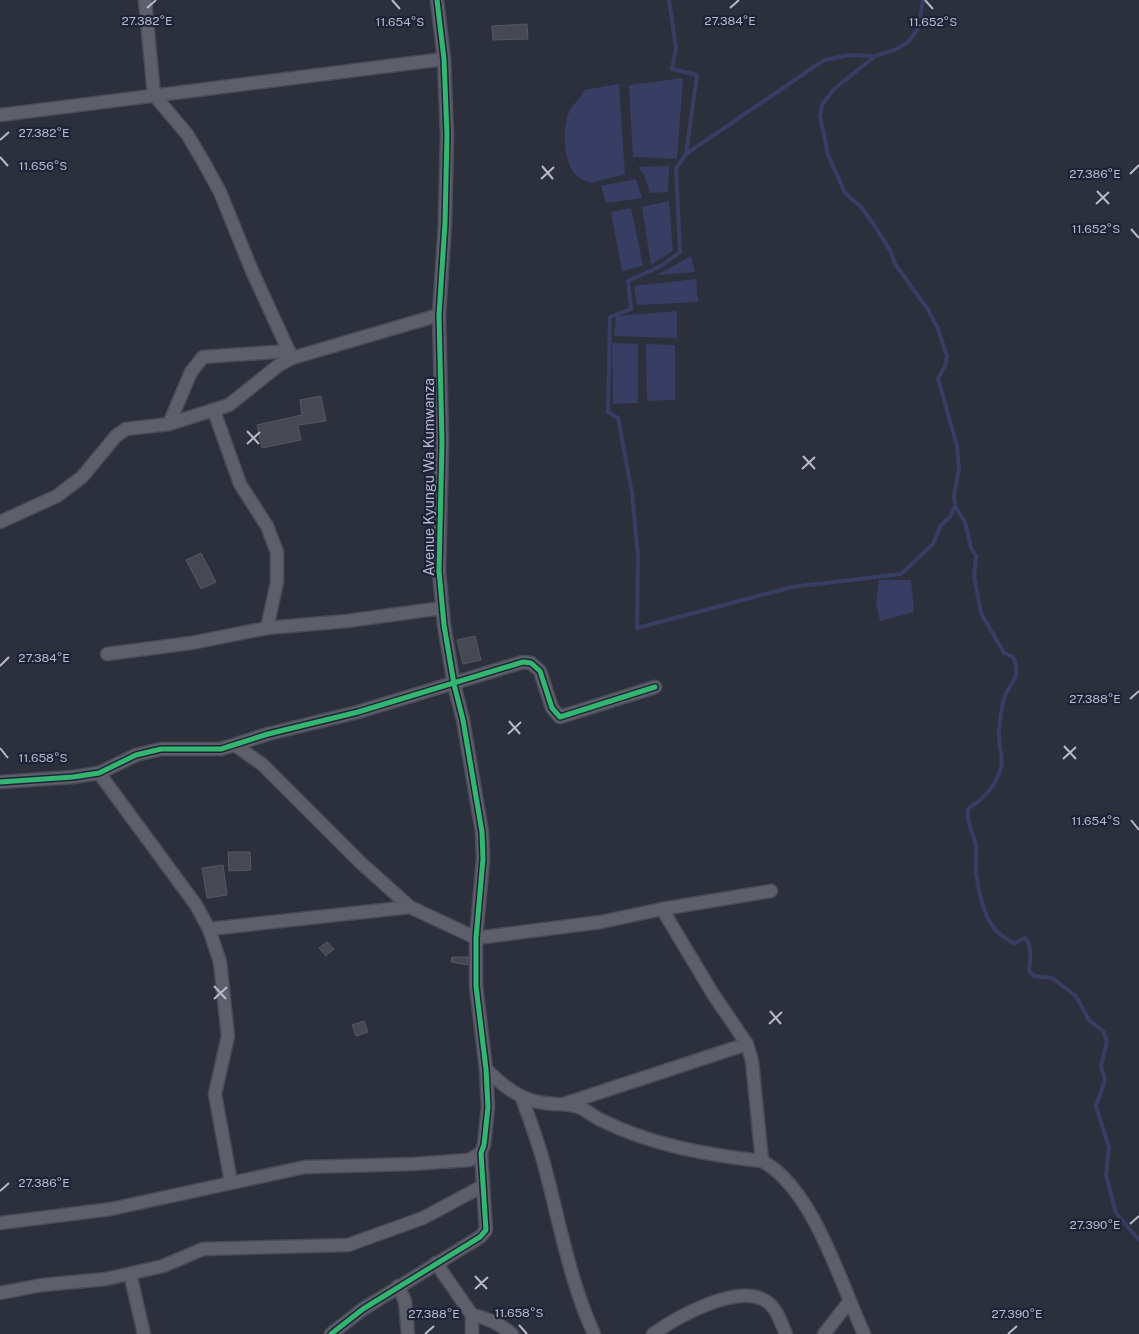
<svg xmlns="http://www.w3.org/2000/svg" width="1139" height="1334" font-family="'Public Sans',sans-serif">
<rect width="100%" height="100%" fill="#2c2f3c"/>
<g fill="#383e63">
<polygon points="683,78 677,159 633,157 629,85"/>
<path d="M619,84L625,174L591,183C587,181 580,179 577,176C563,163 562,129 569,112C572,104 581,99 584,90Z"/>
<polygon points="669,166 668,192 650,193 644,175 638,167"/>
<polygon points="636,179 642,198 606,203 601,186"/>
<polygon points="669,201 673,251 651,265 642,207"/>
<polygon points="631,208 643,266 622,271 611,212"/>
<polygon points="691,256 695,272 657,275"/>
<polygon points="696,279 698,302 637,305 634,286"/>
<polygon points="677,311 677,338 614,336 616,316"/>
<polygon points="612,343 638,344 638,403 613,404"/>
<polygon points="646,344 675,345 675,400 647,401"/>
<polygon points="879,580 911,580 914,612 880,621 876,603"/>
</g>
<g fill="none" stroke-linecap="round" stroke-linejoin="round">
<g stroke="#383e63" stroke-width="4">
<polyline points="669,0 676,48 672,69 697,75 686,154 676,168 680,252 661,266 628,281 631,309 610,317 608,412 618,418 632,493 638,556 637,628 792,587 901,574 933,544 941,525 950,517 955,506"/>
<path d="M923,0L918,29L907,43L894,50L875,56L833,90L822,105L820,116L828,155L845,193L862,208L876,228L891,252L895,264L927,308L938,329L947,356L945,367L938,378L957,446L959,469L954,496L955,506L965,522L971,548L976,556L974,576L981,613L1004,653L1013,657C1023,678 1009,682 1004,699C1002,705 998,732 999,737C999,748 1004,758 1001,768C995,787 984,798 968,809C966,823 974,834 976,846C977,855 975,865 976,873C980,900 986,933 1015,943L1025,938C1033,947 1030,959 1029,971L1034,976L1052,978L1076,996L1089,1020L1103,1031L1107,1041L1101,1066L1105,1080L1096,1106L1109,1147L1106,1175L1116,1213L1139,1240"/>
<polyline points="686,154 824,60 851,55 875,56"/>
</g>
</g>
<g fill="#464852" stroke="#555763">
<polygon points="527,24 528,39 493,40 492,26"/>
<polygon points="321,396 326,421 298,425 301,440 262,448 257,425 302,415 300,400"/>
<polygon points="201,553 216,582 201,589 186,560"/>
<polygon points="475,636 481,660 463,664 457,640"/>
<polygon points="228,852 250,852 251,870 229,871"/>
<polygon points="223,865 227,895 207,898 202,868"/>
<polygon points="327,942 334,949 326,956 319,948"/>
<polygon points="452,957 468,957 468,965 451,962"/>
<polygon points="364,1021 368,1032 356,1036 352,1025"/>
</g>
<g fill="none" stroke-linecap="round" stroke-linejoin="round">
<defs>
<g id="street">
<polyline points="145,0 154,95 187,134 203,161 220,192 252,271 292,358"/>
<polyline points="0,115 444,59"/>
<polyline points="214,411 240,484 267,526 277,552 277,582 267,628"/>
<polyline points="169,424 191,372 203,357 289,351"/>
<polyline points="0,522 57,496 82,477 116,436 126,429 169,424 229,405 279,365 292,358 439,315"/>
<polyline points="107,654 191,643 267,628 347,621 442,608"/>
<polyline points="235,745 263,765 361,863 410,907 476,938 601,922 662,909 771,891"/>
<polyline points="99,773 196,905 209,929 220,962 228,1036 215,1094 231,1182"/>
<polyline points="0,782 73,777 99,773 136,755 161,749 221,749 268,734 358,712 523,662 531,663 540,671 552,708 560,717 655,687"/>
<polyline points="662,909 713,994 747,1044 752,1061 762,1161"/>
<polyline points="209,929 410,907"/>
<path d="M486,1069C503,1086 520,1100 544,1103C557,1105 569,1103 581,1108C588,1111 594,1117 601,1120C651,1145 707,1155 762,1161C813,1188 840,1282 864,1334"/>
<path d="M522,1098C530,1121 539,1144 545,1168C560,1224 570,1282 594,1334"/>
<polyline points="564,1104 747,1044"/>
<polyline points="0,1223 111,1209 305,1167 413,1164 469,1160 481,1153"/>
<polyline points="436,1263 472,1315 472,1334"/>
<polyline points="130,1274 144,1334"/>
<polyline points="398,1286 405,1301 408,1334"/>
<polyline points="0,1293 42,1285 106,1279 163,1266 203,1249 348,1245 423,1218 481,1187"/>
<path d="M472,1315C488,1318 500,1324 512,1334"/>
<polyline points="331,1334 363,1309 480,1237 486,1230 481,1153 484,1145 488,1107 486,1069 476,986 476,938 483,859 482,832 463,720 454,684 444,625 439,571 442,442 439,315 445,223 447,135 444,59 437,0"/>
<path d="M653,1334C677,1317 737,1283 766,1301C777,1308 781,1323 786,1334"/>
<polyline points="824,1334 849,1302"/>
</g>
</defs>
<use href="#street" stroke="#494b55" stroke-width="15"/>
<use href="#street" stroke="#5d5f6a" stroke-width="12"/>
<defs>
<g id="cycleway">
<polyline points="0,782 73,777 99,773 136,755 161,749 221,749 268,734 358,712 523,662 531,663 540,671 552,708 560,717 655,687"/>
<polyline points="331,1334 363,1309 480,1237 486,1230 481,1153 484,1145 488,1107 486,1069 476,986 476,938 483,859 482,832 463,720 454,684 444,625 439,571 442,442 439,315 445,223 447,135 444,59 437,0"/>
</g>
</defs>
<use href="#cycleway" stroke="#1f2337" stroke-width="8"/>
<use href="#cycleway" stroke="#33b770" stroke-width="5"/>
</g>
<path fill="none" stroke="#b8bacc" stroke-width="2" d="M392,0L400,9M925,0L933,9M147,8L156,0M730,8L739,0M0,140L9,132M0,157L8,166M542,166L553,179M1130,174L1139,165M541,179L554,167M1097,191L1109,204M1096,204L1109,192M1131,229L1139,238M247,431L259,444M247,444L260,432M803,456L815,469M802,469L815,457M0,666L9,657M1130,699L1139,691M509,721L520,734M508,734L521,722M1064,746L1076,759M0,748L8,758M1063,759L1076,747M1131,820L1139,830M214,986L226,999M214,999L227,987M770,1011L781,1024M769,1024L782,1012M0,1191L9,1183M1130,1224L1139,1216M475,1276L487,1289M475,1289L488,1277M519,1325L527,1334M425,1334L434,1326M1008,1334L1017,1326"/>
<g text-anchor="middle" stroke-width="4.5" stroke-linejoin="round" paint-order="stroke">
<g font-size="14" fill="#b8bacc" stroke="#1f2337">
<text transform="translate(429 477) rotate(-90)" y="5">Avenue Kyungu Wa Kumwanza</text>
</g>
</g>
<g font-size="12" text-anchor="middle" fill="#b8bacc" stroke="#1f2337" stroke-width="4.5" stroke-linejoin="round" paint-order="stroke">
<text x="730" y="25">27.384°E</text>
<text x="147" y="25">27.382°E</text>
<text x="400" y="26">11.654°S</text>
<text x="933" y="26">11.652°S</text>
<text x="44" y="137">27.382°E</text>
<text x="43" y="170">11.656°S</text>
<text x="1095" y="178">27.386°E</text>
<text x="1096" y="233">11.652°S</text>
<text x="44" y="662">27.384°E</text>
<text x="1095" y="703">27.388°E</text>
<text x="43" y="762">11.658°S</text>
<text x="1096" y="825">11.654°S</text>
<text x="44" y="1187">27.386°E</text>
<text x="1095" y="1229">27.390°E</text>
<text x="519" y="1317">11.658°S</text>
<text x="434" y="1318">27.388°E</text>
<text x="1017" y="1318">27.390°E</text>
</g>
</svg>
